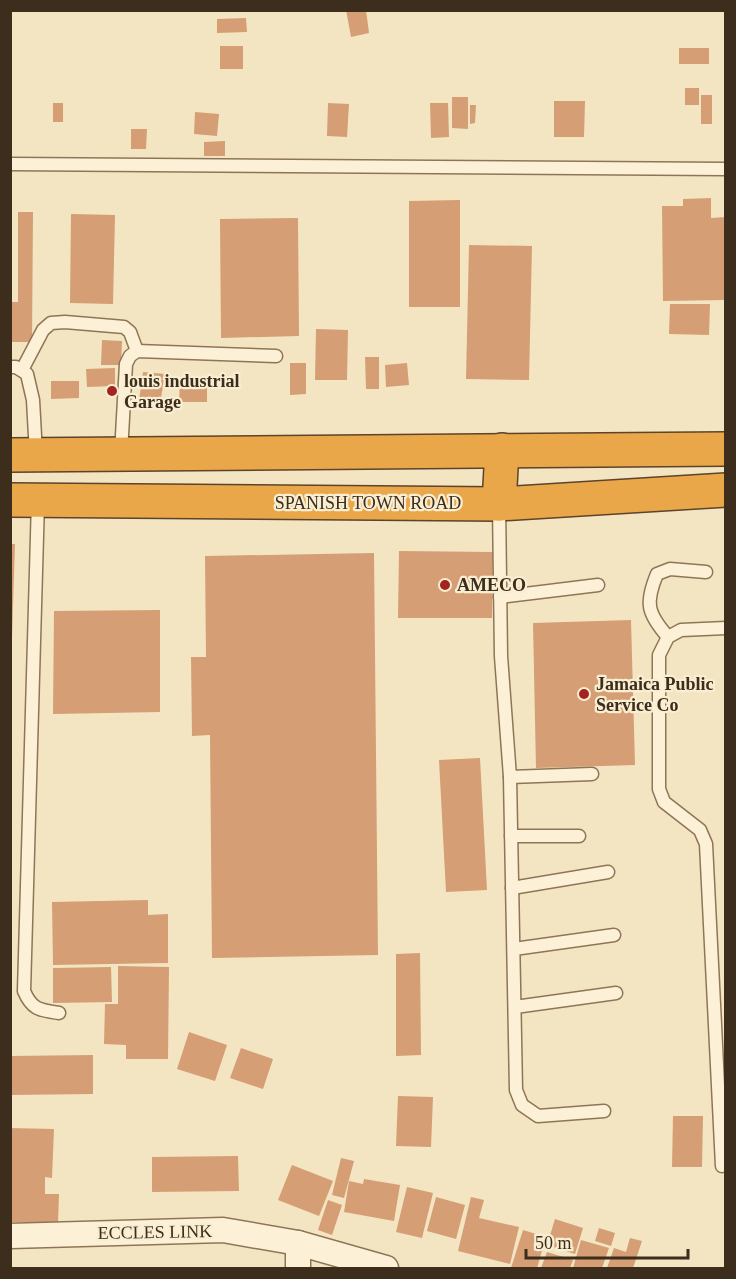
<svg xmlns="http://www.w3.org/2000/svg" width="736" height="1279" font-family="Georgia,serif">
<rect width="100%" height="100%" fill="#f3e5c2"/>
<g fill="#d59e74">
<polygon points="346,10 366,10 369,33 351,37"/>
<polygon points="246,18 247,32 217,33 217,19"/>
<rect x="220" y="46" width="23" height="23"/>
<rect x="679" y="48" width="30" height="16"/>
<rect x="685" y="88" width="14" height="17"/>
<rect x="701" y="95" width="11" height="29"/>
<polygon points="452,97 468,97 468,129 452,128"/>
<polygon points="554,101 585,101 584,137 554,137"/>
<rect x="53" y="103" width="10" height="19"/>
<polygon points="328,103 349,104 347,137 327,136"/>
<polygon points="430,103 448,103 449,137 431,138"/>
<polygon points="470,105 476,105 475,123 470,124"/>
<polygon points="195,112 219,114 217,136 194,134"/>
<polygon points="131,129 147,129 146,149 131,149"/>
<polygon points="225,141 225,156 204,156 204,142"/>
<polygon points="711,198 711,218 726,217 726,300 663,301 662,206 683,206 683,199"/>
<polygon points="460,200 460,307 409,307 409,201"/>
<polygon points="18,212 33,212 32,342 10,342 10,302 18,302"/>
<polygon points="71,214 115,215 113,304 70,303"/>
<polygon points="298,218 299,336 221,338 220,219"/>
<polygon points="469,245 532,246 529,380 466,379"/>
<polygon points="670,304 710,304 709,335 669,334"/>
<polygon points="316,329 348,330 347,380 315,380"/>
<polygon points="102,340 122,341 121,365 101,365"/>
<polygon points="365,357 379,357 379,389 366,389"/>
<polygon points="290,363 306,363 306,394 290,395"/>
<polygon points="407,363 409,385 386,387 385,365"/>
<polygon points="115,368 115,386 87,387 86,369"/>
<polygon points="143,372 165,374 160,404 139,401"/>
<polygon points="51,381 79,381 79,398 51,399"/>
<polygon points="180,381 207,382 207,402 179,402"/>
<polygon points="10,544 15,544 12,637 10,637"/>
<polygon points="399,551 493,552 492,618 398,618"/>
<polygon points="374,553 378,955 212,958 210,735 192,736 191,657 206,657 205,556"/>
<polygon points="160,610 160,712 53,714 54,611"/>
<polygon points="631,620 635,765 536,768 533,623"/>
<polygon points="480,758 487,890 446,892 439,760"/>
<polygon points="148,900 148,915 168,914 168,963 53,965 52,902"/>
<polygon points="420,953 421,1055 396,1056 396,954"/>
<polygon points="118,966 169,967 168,1059 126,1059 126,1045 104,1044 105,1004 118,1004"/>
<polygon points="111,967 112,1002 53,1003 53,968"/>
<polygon points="189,1032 227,1045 215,1081 177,1069"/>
<polygon points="241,1048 273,1059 263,1089 230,1078"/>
<polygon points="93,1055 93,1094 10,1095 10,1056"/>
<polygon points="398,1096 433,1097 431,1147 396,1146"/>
<polygon points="673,1116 703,1116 702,1167 672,1167"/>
<polygon points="10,1128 54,1129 52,1178 45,1177 45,1194 59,1194 58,1223 10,1222"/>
<polygon points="238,1156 239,1191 152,1192 152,1157"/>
<polygon points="341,1158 354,1161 344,1198 332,1195"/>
<polygon points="292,1165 333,1181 319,1216 278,1200"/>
<polygon points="364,1179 400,1185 394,1221 344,1212 349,1181 363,1184"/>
<polygon points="407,1187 433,1193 422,1238 396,1232"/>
<polygon points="436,1197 465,1205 456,1239 427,1231"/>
<polygon points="471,1197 484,1200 479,1218 519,1227 510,1264 458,1251"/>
<polygon points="328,1200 342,1205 332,1235 318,1230"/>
<polygon points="555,1219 583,1228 575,1254 547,1245"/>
<polygon points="599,1228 615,1233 611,1246 595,1241"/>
<polygon points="523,1230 546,1237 537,1268 511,1268"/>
<polygon points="630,1238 642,1241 633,1268 607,1268 614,1248 626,1252"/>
<polygon points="581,1240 609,1248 602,1268 573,1268"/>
<polygon points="547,1252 573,1260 570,1268 541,1268"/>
</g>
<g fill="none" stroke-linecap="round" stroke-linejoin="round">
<defs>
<g id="lane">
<polyline points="10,164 726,169"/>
<polyline points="10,367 16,367 27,374 33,400 36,454"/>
<polyline points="22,370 43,330 51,323 65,322 124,327 130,332 137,351"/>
<polyline points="121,453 126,364 130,356 137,351 276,356"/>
<path d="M38,501L24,991C32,1010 40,1010 59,1013"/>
<polyline points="499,504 501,656 510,777 516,1090 522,1105 538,1116 604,1111"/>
<polyline points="500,597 598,585"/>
<path d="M668,637C647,613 645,603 657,574L670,569L706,572"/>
<polyline points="510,777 592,774"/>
<polyline points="511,836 579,836"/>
<polyline points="512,888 608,872"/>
<polyline points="514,949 614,935"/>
<polyline points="515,1007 616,993"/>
<polyline points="722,1166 706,844 700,830 664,802 659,789 659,655 668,637 681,630 726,628"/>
</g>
<g id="street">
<polyline points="10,1236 223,1230 298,1243 386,1268"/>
<polyline points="298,1268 298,1243"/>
</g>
<g id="highway">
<polyline points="10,455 726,449"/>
<polyline points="10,500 499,504 726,490"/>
<polyline points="499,504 502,450"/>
</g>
</defs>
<use href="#lane" stroke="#8f7557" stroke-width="15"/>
<use href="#street" stroke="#8f7557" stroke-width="27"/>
<use href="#highway" stroke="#5c432b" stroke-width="36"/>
<use href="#lane" stroke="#fcf1d6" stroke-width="12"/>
<use href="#street" stroke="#fcf1d6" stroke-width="24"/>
<use href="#highway" stroke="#eaa74a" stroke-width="33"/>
</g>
<g fill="#a42220" stroke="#f9eed2" stroke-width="2">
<circle cx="112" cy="391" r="6"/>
<circle cx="445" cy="585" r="6"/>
<circle cx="584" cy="694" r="6"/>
</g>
<g text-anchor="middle" stroke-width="4.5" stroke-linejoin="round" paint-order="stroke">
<g font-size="18" font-weight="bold" fill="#3d2d1c" stroke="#f9eed2" text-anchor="start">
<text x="124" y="387">louis industrial<tspan x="124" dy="21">Garage</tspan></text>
<text x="457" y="591">AMECO</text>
<text x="596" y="690">Jamaica Public<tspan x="596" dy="21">Service Co</tspan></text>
</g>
<g font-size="18" fill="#3d2d1c" stroke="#f9eed2">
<text x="368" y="509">SPANISH TOWN ROAD</text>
<text transform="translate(155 1232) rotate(-1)" y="6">ECCLES LINK</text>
</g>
</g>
<rect width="736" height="1279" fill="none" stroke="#3d2d1c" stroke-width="24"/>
<path d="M526 1249v9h162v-9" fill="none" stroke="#3d2d1c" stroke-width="3"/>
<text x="535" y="1249" font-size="18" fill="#3d2d1c" stroke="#f9eed2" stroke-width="4.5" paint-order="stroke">50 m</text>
</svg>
